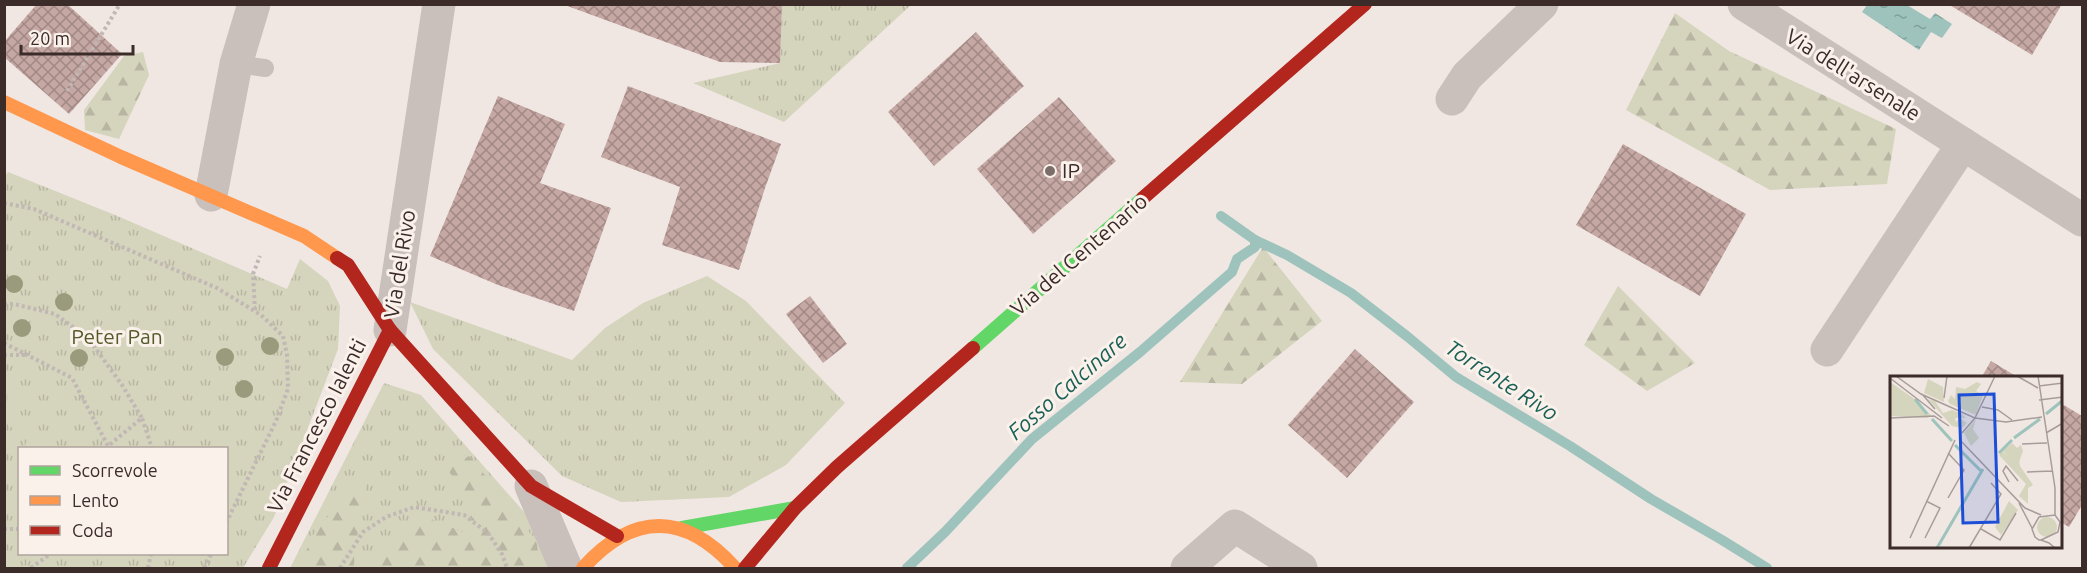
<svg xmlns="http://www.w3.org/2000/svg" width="2087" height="573" font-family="Ubuntu,sans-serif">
<defs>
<pattern id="grass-tufts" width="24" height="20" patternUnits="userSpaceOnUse" patternTransform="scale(1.5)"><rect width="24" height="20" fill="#d5d4bc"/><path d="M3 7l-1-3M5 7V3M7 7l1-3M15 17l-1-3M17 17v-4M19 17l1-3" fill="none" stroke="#b8b6a2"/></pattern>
<pattern id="forest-firs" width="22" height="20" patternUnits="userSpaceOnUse" patternTransform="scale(1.5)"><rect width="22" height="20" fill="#d5d4bc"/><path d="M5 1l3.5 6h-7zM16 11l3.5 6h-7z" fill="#b8b6a2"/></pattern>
<pattern id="water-ripples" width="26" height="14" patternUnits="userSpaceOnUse" patternTransform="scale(1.5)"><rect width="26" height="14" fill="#9dc3bc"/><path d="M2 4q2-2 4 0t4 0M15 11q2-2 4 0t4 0" fill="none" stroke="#819f99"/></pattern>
<pattern id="building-cross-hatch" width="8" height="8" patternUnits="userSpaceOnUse" patternTransform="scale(1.5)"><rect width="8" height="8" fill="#c5a7a3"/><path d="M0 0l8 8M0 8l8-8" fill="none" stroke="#a18885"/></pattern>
</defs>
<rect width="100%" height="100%" fill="#f0e7e3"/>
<g fill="url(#grass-tufts)" fill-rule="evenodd">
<polygon points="782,5 911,5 784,122 693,83 780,63"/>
<path d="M8,172L115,215L287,289L300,259L328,281L340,306L338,349L274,517L243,568H5L4,177ZM20,448H226V554H20Z"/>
<polygon points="707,276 746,301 845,403 786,465 729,497 621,502 562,476 433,349 410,302 572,360 605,328 643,303"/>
<polygon points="384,383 421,395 540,530 552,568 290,568"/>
</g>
<g fill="url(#forest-firs)">
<polygon points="1675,13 1729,51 1896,129 1887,184 1770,190 1626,110"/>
<polygon points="143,52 149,75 119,139 85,130 84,110 124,56"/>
<polygon points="1263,247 1322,321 1242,384 1180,382"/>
<polygon points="1618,286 1695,363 1647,391 1584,345"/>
<path d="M469,456L511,507L537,543L539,568H444L435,564C415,570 394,571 375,563L392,535L421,515L463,532L478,510L447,469Z"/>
<polygon points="373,460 361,507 353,568 299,568 313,535"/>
</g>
<polygon fill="#d5d4bc" points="7,388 20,389 17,415 31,423 39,448 24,448 27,440 20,430 8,426"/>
<polygon fill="url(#water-ripples)" points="1867,5 1907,5 1930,19 1935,13 1952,24 1942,38 1931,32 1919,50 1862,12"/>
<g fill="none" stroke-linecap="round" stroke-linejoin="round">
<g stroke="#9dc3bc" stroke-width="10">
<polyline points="1221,216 1255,240 1287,255 1351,293 1408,337 1456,377 1570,446 1651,499 1722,540 1767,568"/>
<polyline points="907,568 945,532 1032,439 1140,352 1232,272 1237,259 1255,247 1255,240"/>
</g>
</g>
<g fill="url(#building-cross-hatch)">
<polygon points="37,4 67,4 122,54 69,114 4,57 4,42"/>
<polygon points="562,4 782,4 780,63 720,62"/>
<polygon points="1948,4 2062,4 2032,55"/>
<polygon points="976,32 1024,86 934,166 888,112"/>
<polygon points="628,86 781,144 765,188 739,270 662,245 680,187 601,157"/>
<polygon points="498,96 565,124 540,183 611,208 574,311 498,285 430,256"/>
<polygon points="1059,97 1116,161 1033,234 977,169"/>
<polygon points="1623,144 1746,214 1700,296 1576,225"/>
<polygon points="810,296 847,344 823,363 786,314"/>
<polygon points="1355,349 1414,402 1347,478 1288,425"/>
<polygon points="1991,361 2019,378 1981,378"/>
<polygon points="2062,404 2082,416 2082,505 2069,527 2062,523"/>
</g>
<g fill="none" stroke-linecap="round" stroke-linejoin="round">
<g stroke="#c1b7b4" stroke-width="4" stroke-dasharray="3 3" stroke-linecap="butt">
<polyline points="67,91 120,4"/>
<polyline points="4,203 34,209 217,288 261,315 283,336 287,355 288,389 276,421 226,523"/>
<polyline points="4,304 14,304 55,314 88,338 122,385 142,418"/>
<polyline points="255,310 253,274 260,256"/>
<polyline points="4,343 72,378 108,446 142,418 152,448"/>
<polyline points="4,355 28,355"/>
<polyline points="4,529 20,529"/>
<polyline points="31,568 50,554"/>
<polyline points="148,568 151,554"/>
<polyline points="204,568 211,554"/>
<polyline points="340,568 363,532 386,517 414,507 464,515 488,533 502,554 507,568"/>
</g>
<polyline stroke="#c9bfbb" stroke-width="18" points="236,64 265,68"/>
<g stroke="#c9bfbb" stroke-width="33">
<polyline points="1744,4 2082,220"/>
<polyline points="1452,99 1467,76 1542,4"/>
<polyline points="211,195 236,64 254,4"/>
<polyline points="390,330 439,4"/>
<polyline points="1827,350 1963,144"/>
<polyline points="531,486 566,568"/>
<polyline points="1187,568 1235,526 1301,568"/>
</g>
<g stroke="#63d668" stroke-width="14">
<polyline points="973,348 1143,198"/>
<polyline points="682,528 795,508"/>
</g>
<g stroke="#ff974d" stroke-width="14">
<polyline points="4,102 121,157 304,236 337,258"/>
<path d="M583,568C633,512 685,512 735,568"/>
</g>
<g stroke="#b3261e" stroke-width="14">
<polyline points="1143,198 1365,4"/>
<polyline points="337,258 348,265 390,330"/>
<polyline points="269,568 390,330 531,486 617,536"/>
<polyline points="745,568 795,508 837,467 973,348"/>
</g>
</g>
<g fill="#9a9a7d">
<circle cx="14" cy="284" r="9"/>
<circle cx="64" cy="302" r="9"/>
<circle cx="22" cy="328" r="9"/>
<circle cx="270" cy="346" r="9"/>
<circle cx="225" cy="357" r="9"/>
<circle cx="79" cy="358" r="9"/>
<circle cx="244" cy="389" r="9"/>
</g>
<circle fill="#7a6d6a" stroke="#fbf1eb" stroke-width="2" cx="1050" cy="171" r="6"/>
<g text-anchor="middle" stroke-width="6" stroke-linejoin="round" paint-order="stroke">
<g font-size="21" fill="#3b2b29" stroke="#fbf1eb">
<text transform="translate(1853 75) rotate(32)" y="7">Via dell'arsenale</text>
<text transform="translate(1079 255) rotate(-41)" y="7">Via del Centenario</text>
<text transform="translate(400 264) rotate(-81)" y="7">Via del Rivo</text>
<text transform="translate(317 426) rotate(-63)" y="7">Via Francesco Ialenti</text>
</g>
<g font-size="21" fill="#3b2b29" stroke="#fbf1eb" text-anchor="start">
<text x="1062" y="178">IP</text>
</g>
<g font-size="21" fill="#535b2a" stroke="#fbf1eb">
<text x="117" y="344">Peter Pan</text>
</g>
<g font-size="22" font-style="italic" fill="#1a6057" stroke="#fbf1eb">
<text transform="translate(1502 380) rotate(33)" y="8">Torrente Rivo</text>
<text transform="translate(1067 386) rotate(-41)" y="8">Fosso Calcinare</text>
</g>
</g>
<g transform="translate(1890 376)">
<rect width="172" height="172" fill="#f0e7e3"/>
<path d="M38,3L53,11L54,26L34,17ZM0,6L23,22L41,39L38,42L1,40ZM87,6L91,8L86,15L93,19L86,39L60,28L58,25L61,19L65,23L66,11L75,13ZM86,43L83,53L89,62L81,70L74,57ZM122,66L113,76L118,80L127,72L130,90L143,109L138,112V128L129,120L136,108L109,79ZM147 151a10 10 0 1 1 20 0a10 10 0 1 1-20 0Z" fill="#d5d4bc"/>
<path d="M38,23L45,25L53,37L62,34L72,38L76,42H65L66,46L70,42L77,47L72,52L62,50ZM119,125L128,134L111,159L105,151Z" fill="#d5d4bc"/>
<path d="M122,67L127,72L131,69L133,75L128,89L122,92L119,81L124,75L118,80L113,75Z" fill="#d5d4bc"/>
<path fill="none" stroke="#9dc3bc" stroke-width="3" d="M25,23L37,38M156,38L172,25M42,43L62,65M124,62L150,43M65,69L91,95M109,77L122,64M47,172L93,93"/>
<path fill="none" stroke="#a89c99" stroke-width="1.5" d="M6,0L31,18L85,42L72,57M127,0L148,12M148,0L165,112V139M0,2L52,42M149,10L173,7M32,18L45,33M54,22L57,0M149,24L173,21M92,31L108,34L122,44M0,42L44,40L59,50M85,42L116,46L152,41M85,42L105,0M156,57L173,47M70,64L135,132L151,139M132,68L157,67M137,96L162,95M119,106L113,95L116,90L128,105M58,122L74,94L58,77M129,127L142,152M91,153L110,164L126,137M20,162L65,64M35,162L50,132L36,125M151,164L168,156L170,146L165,139L149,141L142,153L145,161L149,164H151L159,167L165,172M79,172L111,118L101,107"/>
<path fill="#1d4ed8" fill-opacity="0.15" stroke="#1d4ed8" stroke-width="3" d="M104,18L108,146L73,147L69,19Z"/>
<rect width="172" height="172" fill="none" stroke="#3b2b29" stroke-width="3"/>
</g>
<rect width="2087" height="573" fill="none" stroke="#3b2b29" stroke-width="12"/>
<rect x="18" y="447" width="210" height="108" fill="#fbf1eb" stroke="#aea29d" stroke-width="1.5"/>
<rect x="30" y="466" width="30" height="9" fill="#63d668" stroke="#aea29d" stroke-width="1.5"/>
<text x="72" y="477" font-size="18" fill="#3b2b29">Scorrevole</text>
<rect x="30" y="496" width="30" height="9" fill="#ff974d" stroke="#aea29d" stroke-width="1.5"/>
<text x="72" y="507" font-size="18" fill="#3b2b29">Lento</text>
<rect x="30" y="526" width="30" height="9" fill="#b3261e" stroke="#aea29d" stroke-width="1.5"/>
<text x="72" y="537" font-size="18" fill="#3b2b29">Coda</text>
<path d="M21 45v9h112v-9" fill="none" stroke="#3b2b29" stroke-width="3"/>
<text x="30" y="45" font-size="18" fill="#3b2b29" stroke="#fbf1eb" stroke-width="4.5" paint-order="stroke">20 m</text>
</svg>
